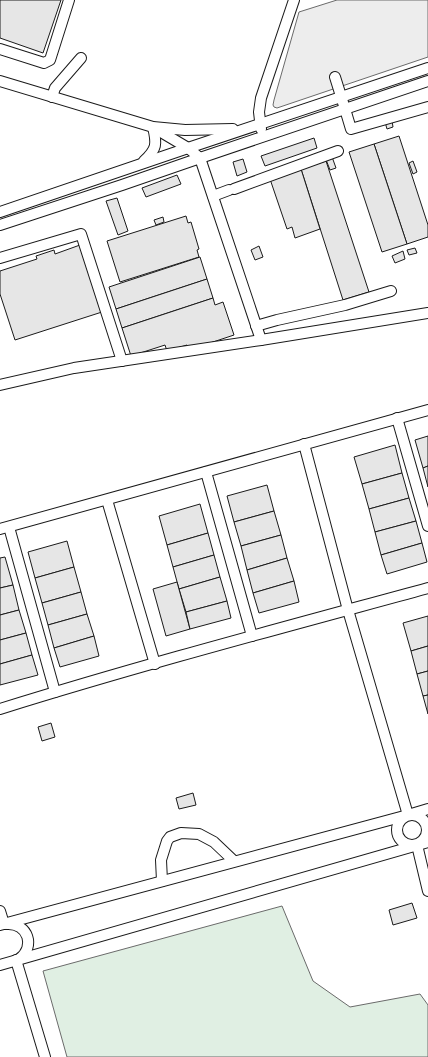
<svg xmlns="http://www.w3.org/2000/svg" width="428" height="1057" font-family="'Fira Sans Condensed',sans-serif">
<rect width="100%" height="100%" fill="#fff"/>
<polygon fill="#e0efe3" stroke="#6a6a6a" points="282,906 313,981 350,1007 420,994 428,1005 428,1057 67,1057 43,971"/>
<polygon fill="#ededed" stroke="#6a6a6a" points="337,0 428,0 428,57 277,108 274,107 273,105 274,100 299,12"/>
<g fill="#e6e6e6" stroke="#1a1a1a">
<polygon points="0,0 61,0 43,53 0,38"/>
<polygon points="392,121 393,127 387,129 385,122"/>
<polygon points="399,136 428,225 428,237 407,244 374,144"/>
<polygon points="314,138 317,148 265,166 261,156"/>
<polygon points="374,144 407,244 382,252 349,152"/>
<polygon points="331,154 336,168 330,170 325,157"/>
<polygon points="243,159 247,172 237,176 233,162"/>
<polygon points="326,161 369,292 343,300 301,169"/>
<polygon points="413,161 417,172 413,174 409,163"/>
<polygon points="301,169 320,229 295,238 292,227 287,229 270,179"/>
<polygon points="177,175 181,184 146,197 142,188"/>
<polygon points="117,198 128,231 118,235 106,201"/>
<polygon points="186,216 188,223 191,222 199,249 197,250 199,257 120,282 107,241"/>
<polygon points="163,217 164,222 156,225 154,220"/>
<polygon points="80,245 102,312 15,340 0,294 0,271 37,259 36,256 54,250 55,254"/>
<polygon points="259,246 263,257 255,260 251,250"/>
<polygon points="415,248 417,253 409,255 407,250"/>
<polygon points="403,251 405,259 395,263 392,256"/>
<polygon points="200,257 207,279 116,309 109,287"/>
<polygon points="207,279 213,298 122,328 116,309"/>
<polygon points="213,298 215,305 223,302 234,335 189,350 187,345 167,351 165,345 131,356 122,328"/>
<polygon points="428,436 428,466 423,468 415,440"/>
<polygon points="395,445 402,473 362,484 354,457"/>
<polygon points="428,466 428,487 423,468"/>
<polygon points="402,473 409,498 369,509 362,484"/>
<polygon points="267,485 274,511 234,522 227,496"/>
<polygon points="409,498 416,521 375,532 369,509"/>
<polygon points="200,504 208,533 167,545 159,516"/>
<polygon points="274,511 281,535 241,546 234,522"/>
<polygon points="416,521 422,543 381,555 375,532"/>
<polygon points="208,533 214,555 173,567 167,545"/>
<polygon points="281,535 287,558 247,570 241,546"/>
<polygon points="67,541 74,567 35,578 28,552"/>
<polygon points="422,543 427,562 387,574 381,555"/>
<polygon points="214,555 220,577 179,589 173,567"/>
<polygon points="5,557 13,585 0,588 0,558"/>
<polygon points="287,558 294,581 253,593 247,570"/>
<polygon points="74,567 81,592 42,603 35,578"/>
<polygon points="220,577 227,601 186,612 179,589"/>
<polygon points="294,581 299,602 259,613 253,593"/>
<polygon points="177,582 190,629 166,636 153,589"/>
<polygon points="13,585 19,610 0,615 0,588"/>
<polygon points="81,592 87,614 48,625 42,603"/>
<polygon points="227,601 231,618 190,629 186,612"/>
<polygon points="19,610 26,633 0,640 0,615"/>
<polygon points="87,614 94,636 54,648 48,625"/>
<polygon points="428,616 428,646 411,651 403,623"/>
<polygon points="26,633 32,655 0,664 0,640"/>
<polygon points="94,636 99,656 60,667 54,648"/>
<polygon points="428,646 428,671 417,674 411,651"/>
<polygon points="32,655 38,675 0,685 0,664"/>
<polygon points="428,671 428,695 423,696 417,674"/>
<polygon points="428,695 428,714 423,696"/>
<polygon points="51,723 55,737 42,741 38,727"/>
<polygon points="193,793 196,805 179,809 176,798"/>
<polygon points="412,903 417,918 393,925 389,910"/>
</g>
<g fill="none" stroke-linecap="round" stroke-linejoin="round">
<defs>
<g id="minor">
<polyline points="0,49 44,63 50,60 69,0"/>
<polyline points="335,77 345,109 351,129 428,107"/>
<polyline points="0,81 153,127 185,130 233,129"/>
<polyline points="52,97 55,88 81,58"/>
<polyline points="156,129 188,148 200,158 261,340"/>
<polyline points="261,129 259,112 261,98 294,0"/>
<path d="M144,161C157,149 157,144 153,127"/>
<polyline points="234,189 338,151"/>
<polyline points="213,196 229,190"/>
<polyline points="0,212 188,148 428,68"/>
<polyline points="0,225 122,185 200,158 428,81"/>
<polyline points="0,258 81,234 122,361"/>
<polyline points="256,326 277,320 345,305 391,291"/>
<polyline points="0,385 74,368 261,340 428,313"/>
<polyline points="397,418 428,526"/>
<polyline points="304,444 348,610 408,815"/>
<polyline points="206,472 252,636"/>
<polyline points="107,500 155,664"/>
<polyline points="9,527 55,692"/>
<polyline points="0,529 428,410"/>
<path d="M0,709C141,665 285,627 428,588"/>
<circle cx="412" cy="830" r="15"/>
<polyline points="417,845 428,891"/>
<polyline points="162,881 161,860 167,841 170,837 181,833 199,834 214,842 234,861"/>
<polyline points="0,911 4,924"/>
<path d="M7,924C28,923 36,947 19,959"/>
<polyline points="0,925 408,815 428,809"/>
<polyline points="16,960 45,1057"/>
<polyline points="0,965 428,842"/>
</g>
</defs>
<use href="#minor" stroke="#1a1a1a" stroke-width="12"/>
<use href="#minor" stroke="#fff" stroke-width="10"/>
</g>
</svg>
